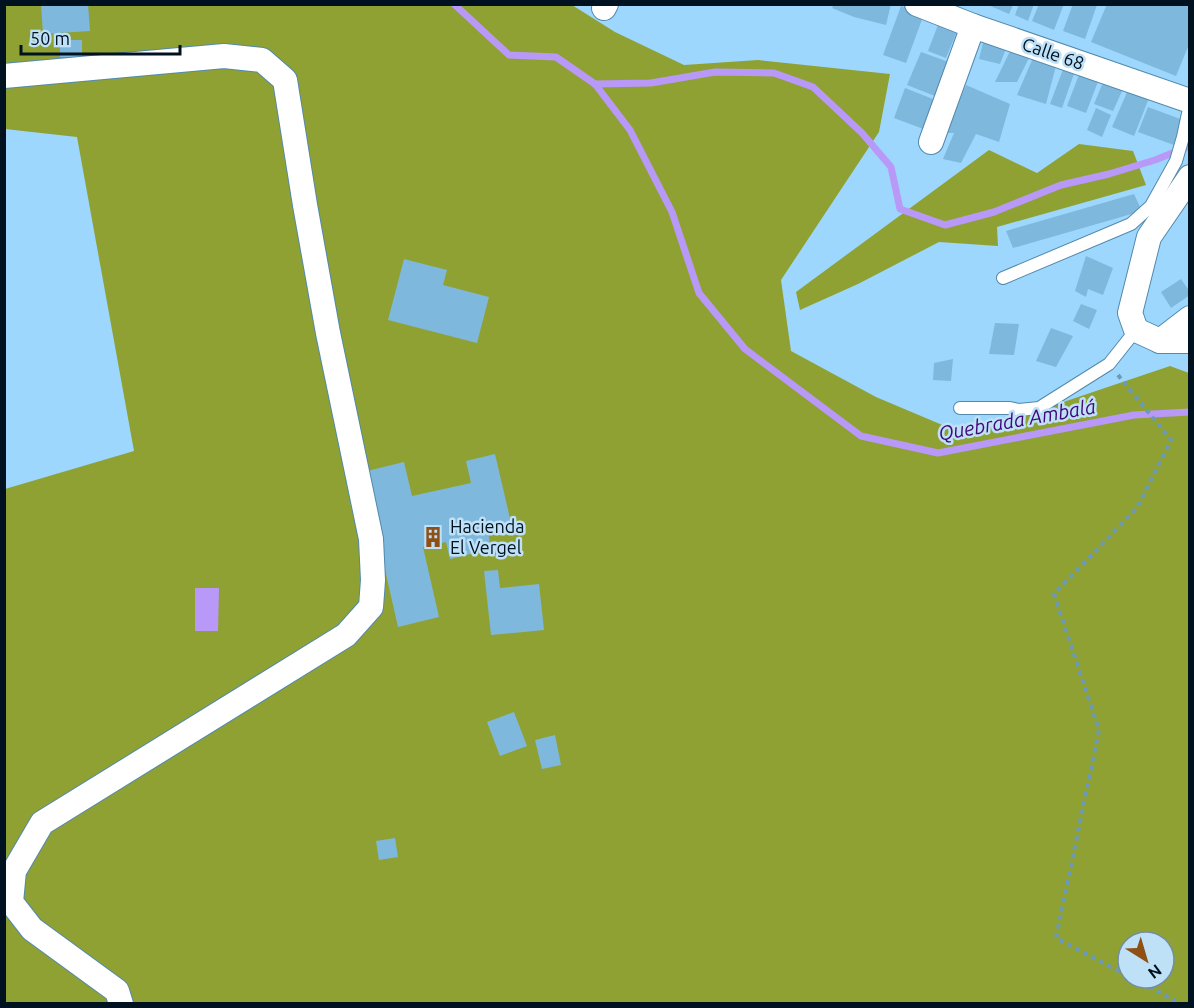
<svg xmlns="http://www.w3.org/2000/svg" width="1194" height="1008" font-family="Ubuntu,sans-serif">
<rect width="100%" height="100%" fill="#9dd7fd"/>
<g fill="#8fa133" fill-rule="evenodd">
<path d="M5,5H572L615,32L684,65L758,60L890,74L879,132L781,280L791,351L876,397L966,435L1170,366L1189,373V1003H5V489L134,451L77,137L5,129ZM1128,942H1164V978H1128Z"/>
<polygon points="1079,144 1133,151 1146,185 997,227 998,246 939,242 858,284 800,310 796,292 989,150 1037,173"/>
</g>
<polygon fill="#b999f7" points="195,588 219,588 218,631 195,631"/>
<g fill="none" stroke-linecap="round" stroke-linejoin="round">
<g stroke="#b999f7" stroke-width="7">
<polyline points="454,4 509,55 556,57 595,84 630,130 672,212 699,293 745,349 861,436 938,453 1134,415 1190,412"/>
<polyline points="595,84 651,83 715,72 774,73 813,87 862,133 891,167 900,209 945,225 994,212 1061,185 1109,174 1155,160 1190,146"/>
</g>
</g>
<g fill="#7fb8dd">
<polygon points="41,4 88,4 90,31 43,34"/>
<polygon points="834,4 891,4 886,25 854,17 832,8"/>
<polygon points="1019,4 1034,4 1028,21 1015,15"/>
<polygon points="1039,4 1064,4 1054,30 1032,21"/>
<polygon points="1073,4 1097,5 1085,39 1063,31"/>
<polygon points="1107,4 1190,4 1190,42 1176,76 1091,42"/>
<polygon points="988,5 1013,5 1009,14"/>
<polygon points="901,6 924,14 906,63 883,55"/>
<polygon points="941,17 960,24 946,58 928,51"/>
<polygon points="985,35 1009,41 1000,64 979,59"/>
<rect x="60" y="40" width="22" height="17"/>
<polygon points="1013,45 1033,50 1017,82 995,82"/>
<polygon points="1036,51 1058,58 1046,104 1017,95"/>
<polygon points="921,52 954,64 940,98 907,85"/>
<polygon points="1065,64 1076,68 1062,108 1050,104"/>
<polygon points="1080,72 1099,79 1086,113 1067,106"/>
<polygon points="1104,80 1123,89 1113,111 1094,104"/>
<polygon points="966,85 1010,104 999,142 976,134 961,163 943,159 954,133 946,133"/>
<polygon points="905,88 938,101 926,130 894,118"/>
<polygon points="1128,90 1149,98 1134,136 1112,127"/>
<polygon points="1148,107 1183,120 1174,145 1138,132"/>
<polygon points="1096,108 1111,115 1102,137 1087,130"/>
<polygon points="1134,194 1142,211 1013,248 1006,231"/>
<polygon points="1086,256 1113,268 1103,295 1088,289 1086,297 1075,291"/>
<polygon points="404,259 447,270 443,285 489,297 477,343 388,320"/>
<polygon points="1181,279 1190,292 1190,295 1171,308 1161,292"/>
<polygon points="1081,304 1097,310 1089,329 1073,321"/>
<polygon points="995,323 1019,324 1014,355 989,354"/>
<polygon points="1051,328 1073,336 1056,367 1036,361"/>
<polygon points="953,359 951,381 933,380 934,363"/>
<polygon points="495,454 512,527 488,532 491,549 450,559 446,542 423,547 439,617 398,627 363,472 404,462 412,496 471,483 466,461"/>
<polygon points="498,570 500,588 539,584 544,630 491,635 484,571"/>
<polygon points="514,712 527,746 500,756 487,722"/>
<polygon points="555,735 561,765 542,769 535,740"/>
<polygon points="395,838 398,857 379,860 376,841"/>
</g>
<g fill="none" stroke-linecap="round" stroke-linejoin="round">
<defs>
<g id="lane">
<polyline points="1003,278 1131,224 1151,206 1176,161 1183,137 1190,104"/>
<polyline points="960,408 1010,408 1019,410 1039,408 1109,364 1136,330"/>
</g>
<g id="street">
<polyline points="917,4 973,26 1190,101"/>
<polyline points="604,8 606,4"/>
<polyline points="4,76 224,56 262,60 285,80 305,205 328,333 371,539 373,580 371,607 346,635 42,823 14,871 11,902 32,929 117,991 121,1004"/>
<polyline points="931,142 973,26"/>
<polyline points="1190,177 1149,237 1130,313 1136,330 1160,341 1190,341"/>
<polyline points="1160,341 1190,318"/>
</g>
</defs>
<use href="#lane" stroke="#5289ad" stroke-width="14"/>
<use href="#street" stroke="#5289ad" stroke-width="26"/>
<g stroke="#6c9ab8" stroke-width="4" stroke-dasharray="4.5 4.5" stroke-linecap="butt">
<polyline points="1118,375 1171,440 1137,508 1054,594 1099,730 1056,938 1128,976"/>
<polyline points="1133,978 1174,1000 1172,1004"/>
</g>
<use href="#lane" stroke="#fff" stroke-width="12"/>
<use href="#street" stroke="#fff" stroke-width="24"/>
</g>
<defs>
<symbol id="building-bare" viewBox="-9 -9 18 18"><path d="M-4-6H4V6H1V3H-1V6H-4ZM-2.5-4.3h1.7v1.8h-1.7ZM.8-4.3h1.7v1.8H.8ZM-2.5-1h1.7V.8h-1.7ZM.8-1h1.7V.8H.8Z" fill="#8e5014" stroke="#bfe1f8" stroke-width="2.5" paint-order="stroke"/></symbol>
</defs>
<g fill-rule="evenodd">
<use href="#building-bare" x="418" y="522" width="30" height="30"/>
</g>
<g text-anchor="middle" stroke-width="5" stroke-linejoin="round" paint-order="stroke">
<g font-size="18" fill="#00121f" stroke="#bfe1f8">
<text transform="translate(1053 54) rotate(19)" y="6">Calle 68</text>
</g>
<g font-size="18" fill="#00121f" stroke="#bfe1f8" text-anchor="start">
<text x="450" y="533">Hacienda<tspan x="450" dy="21">El Vergel</tspan></text>
</g>
<g font-size="20" font-style="italic" fill="#410879" stroke="#bfe1f8">
<text transform="translate(1017 420) rotate(-10)" y="7">Quebrada Ambalá</text>
</g>
</g>
<rect width="1194" height="1008" fill="none" stroke="#00121f" stroke-width="12"/>
<g transform="translate(1146 960) rotate(143)"><circle r="28" fill="#bfe1f8" stroke="#738ea1" stroke-width="1.5"/>
<path d="M0-4.5L10 22L0 15L-10 22Z" fill="#8e5014"/>
<text y="-9" font-size="16" font-weight="bold" text-anchor="middle" fill="#00121f">N</text>
</g>
<path d="M21 45v9h159v-9" fill="none" stroke="#00121f" stroke-width="3"/>
<text x="30" y="45" font-size="18" fill="#00121f" stroke="#bfe1f8" stroke-width="4.5" paint-order="stroke">50 m</text>
</svg>
